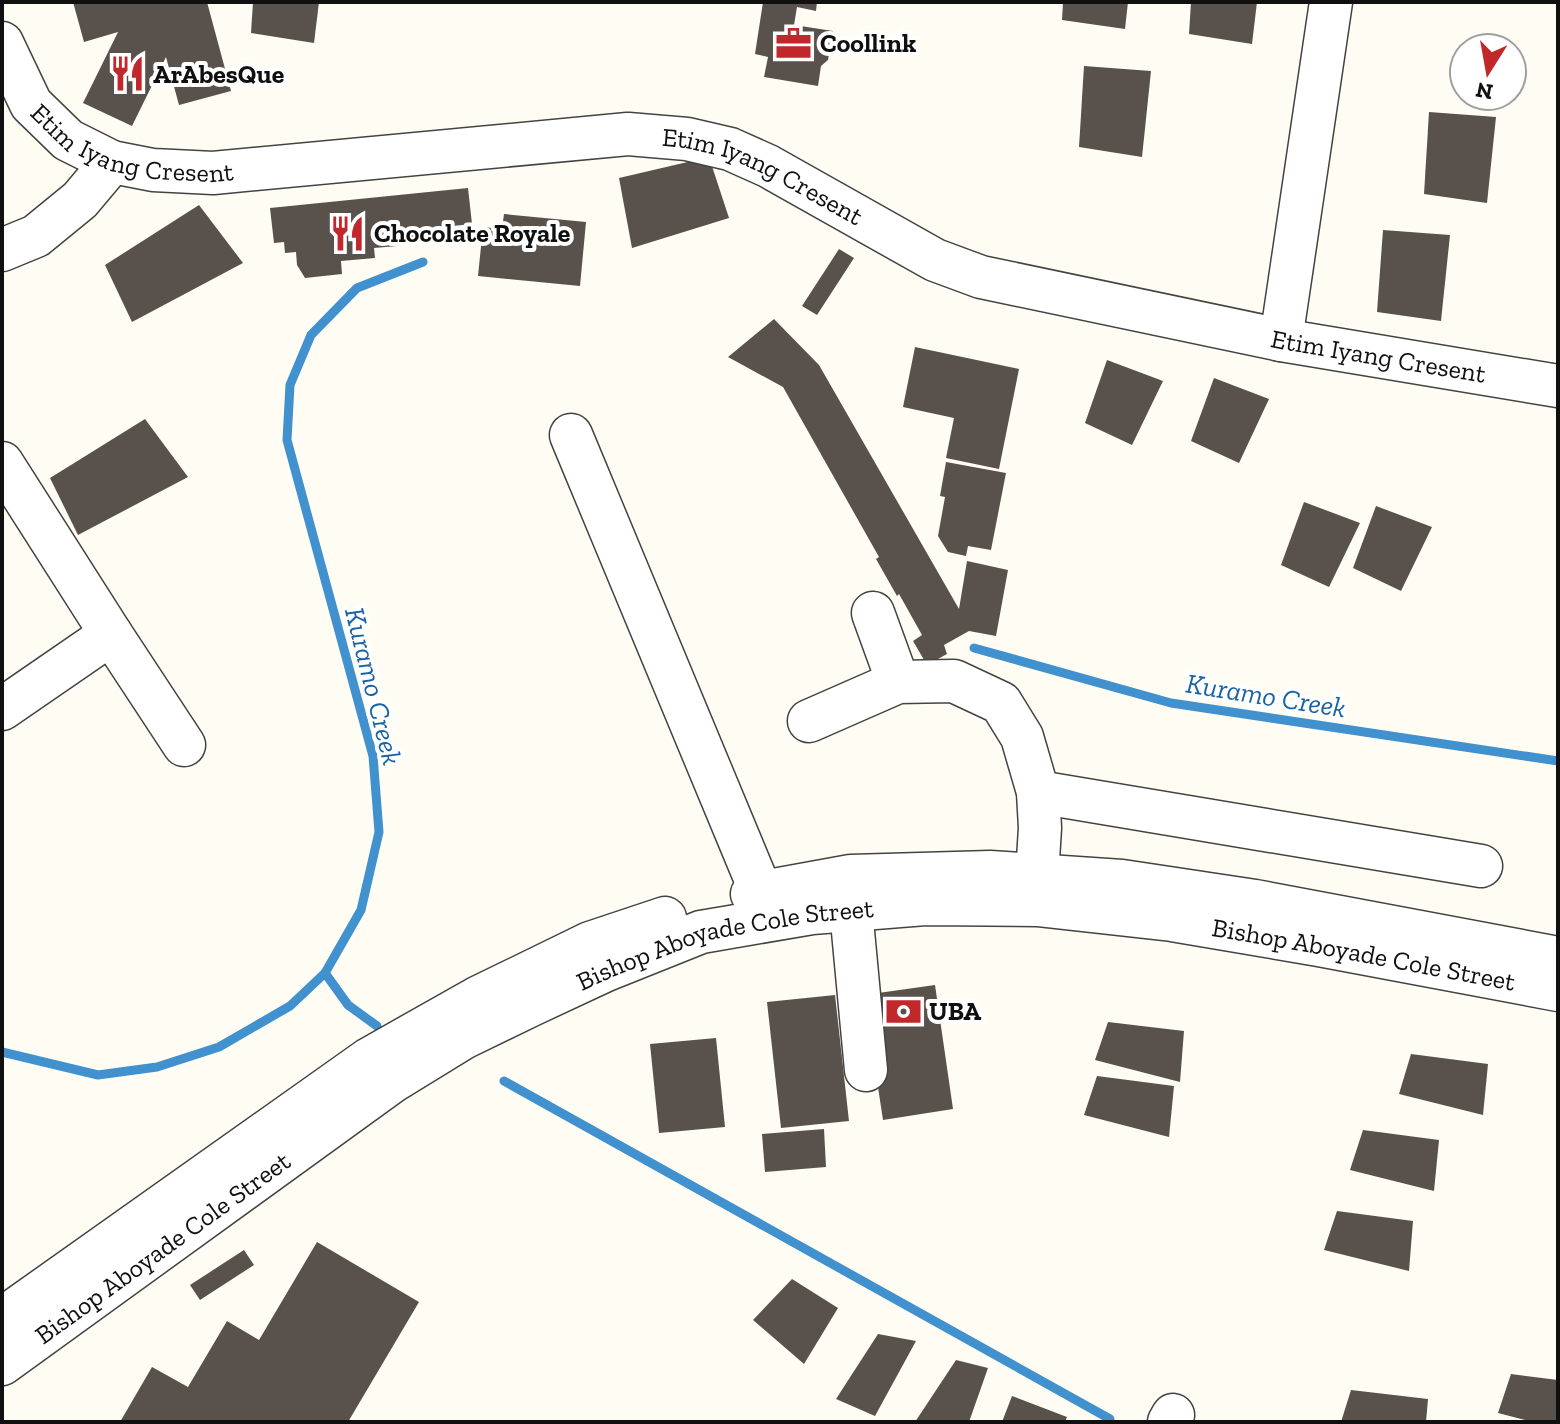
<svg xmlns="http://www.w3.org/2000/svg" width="1560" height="1424" font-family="'Zilla Slab',serif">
<rect width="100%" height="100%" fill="#fffdf3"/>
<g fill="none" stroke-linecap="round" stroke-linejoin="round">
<g stroke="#4091cd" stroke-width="9">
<polyline points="974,648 1171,703 1558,761"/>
<polyline points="325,973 348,1005 377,1026"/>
<polyline points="2,1052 98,1075 157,1067 219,1047 290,1006 325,973 361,910 379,832 373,756 287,440 290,385 311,335 357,288 423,262"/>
<polyline points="504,1081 1110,1419"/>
</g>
</g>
<g fill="#59514c">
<polygon points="73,2 207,2 231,91 179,105 166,57 132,126 83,103 118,32 84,42"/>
<polygon points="253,2 319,2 314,43 251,33"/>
<polygon points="763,2 817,2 816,11 797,7 794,25 833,31 828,60 821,66 818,86 764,77 768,57 755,54"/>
<polygon points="1063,2 1128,2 1125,29 1062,20"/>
<polygon points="1191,2 1257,2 1252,44 1189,34"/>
<polygon points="1084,66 1151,71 1142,157 1079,147"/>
<polygon points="1429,112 1496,117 1487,203 1424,194"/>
<polygon points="709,157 729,218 632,248 619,178"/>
<polygon points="468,188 472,224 423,229 424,237 397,239 397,246 374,248 375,258 341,261 342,274 305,278 297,265 296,252 285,253 284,242 274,243 270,208"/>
<polygon points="199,205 243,263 132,322 105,265"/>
<polygon points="504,214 586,222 580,286 478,276 483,227 502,229"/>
<polygon points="1383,230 1450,235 1441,321 1377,312"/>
<polygon points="839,249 854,258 817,315 802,306"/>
<polygon points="774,319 819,365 959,609 967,561 1008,570 996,636 969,631 944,645 947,654 927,665 913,641 922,635 899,594 897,596 876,559 879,557 783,387 728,357"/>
<polygon points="915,347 1019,369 999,469 946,458 954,418 903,407"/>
<polygon points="1107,360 1163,381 1132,445 1085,423"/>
<polygon points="1214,378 1269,399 1239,463 1191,441"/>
<polygon points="145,419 188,477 78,535 50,478"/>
<polygon points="946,462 1006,473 991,550 968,546 966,556 948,552 938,536 945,497 940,496"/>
<polygon points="1304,502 1360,523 1329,587 1281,565"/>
<polygon points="1376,506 1432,527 1401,591 1353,568"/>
<polygon points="935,985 953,1109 883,1120 864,995"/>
<polygon points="835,995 849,1121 781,1128 767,1002"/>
<polygon points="1108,1022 1184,1031 1180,1082 1095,1060"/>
<polygon points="716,1038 725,1127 659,1133 650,1044"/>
<polygon points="1411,1054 1488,1064 1483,1115 1399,1094"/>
<polygon points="1097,1076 1174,1086 1169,1137 1084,1115"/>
<polygon points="824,1129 826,1167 765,1172 762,1134"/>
<polygon points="1363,1130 1439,1140 1434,1191 1350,1170"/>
<polygon points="1337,1211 1413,1221 1409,1271 1324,1250"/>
<polygon points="317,1242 419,1302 348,1422 120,1422 152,1367 188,1387 227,1321 259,1340"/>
<polygon points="244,1250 254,1265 200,1300 190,1285"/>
<polygon points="792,1279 838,1308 804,1364 753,1320"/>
<polygon points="878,1334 916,1341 875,1416 836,1399"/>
<polygon points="956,1360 988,1368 969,1422 915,1422"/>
<polygon points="1511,1374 1558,1380 1558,1422 1533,1422 1498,1413"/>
<polygon points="1351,1390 1428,1399 1426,1422 1341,1422"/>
<polygon points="1012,1396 1067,1417 1065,1422 1002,1422"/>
</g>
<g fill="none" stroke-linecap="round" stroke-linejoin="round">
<defs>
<g id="minor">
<path id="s1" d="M2,43L31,104L68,140L112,162L153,170L213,173L628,134L687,139L730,149L768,166L935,260L981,277L1281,340L1558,386"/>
<polyline points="2,250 36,236 80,200 112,162"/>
<polyline points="1281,340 1331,2"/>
<polyline points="571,435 761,892"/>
<polyline points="2,463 111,634"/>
<polyline points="873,613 898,682"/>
<polyline points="2,709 111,634 184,745"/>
<polyline points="809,721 898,682 954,681 1001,703 1022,737 1038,792 1040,828 1037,875"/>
<polyline points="1038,792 1481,866"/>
<polyline points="752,894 851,876 990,872 1122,881 1255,901 1558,958"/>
<polyline points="851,910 866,1070"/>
<polyline points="2,1319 369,1059 477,998 590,943 665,918"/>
<path id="s2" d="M2,1364L393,1081L463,1038L531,1005L606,970L701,932L812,913L925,904L1037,905L1172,920L1319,945L1558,990"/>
<polyline points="1169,1422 1173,1415"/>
</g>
</defs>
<use href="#minor" stroke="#434343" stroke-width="45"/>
<use href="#minor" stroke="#fff" stroke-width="42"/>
</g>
<defs>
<symbol id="office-bare" viewBox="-9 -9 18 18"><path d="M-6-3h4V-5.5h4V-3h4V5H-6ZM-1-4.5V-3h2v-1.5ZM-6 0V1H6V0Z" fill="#c0282b" stroke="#fff" stroke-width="2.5" paint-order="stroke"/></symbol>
<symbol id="restaurant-bare" viewBox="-9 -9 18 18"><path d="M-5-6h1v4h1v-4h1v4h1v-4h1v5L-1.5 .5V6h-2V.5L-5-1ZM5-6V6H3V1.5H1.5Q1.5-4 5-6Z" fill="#c0282b" stroke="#fff" stroke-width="2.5" paint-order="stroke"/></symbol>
<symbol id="bank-bare" viewBox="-9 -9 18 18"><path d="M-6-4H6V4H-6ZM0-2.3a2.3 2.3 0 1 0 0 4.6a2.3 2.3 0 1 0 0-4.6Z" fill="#c0282b" stroke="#fff" stroke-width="2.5" paint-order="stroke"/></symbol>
</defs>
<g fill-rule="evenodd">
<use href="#office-bare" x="768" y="18" width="51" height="51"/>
<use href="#restaurant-bare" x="102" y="48" width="51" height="51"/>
<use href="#restaurant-bare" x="322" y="208" width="51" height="51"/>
<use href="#bank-bare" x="878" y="986" width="51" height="51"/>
</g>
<g text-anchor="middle" stroke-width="8" stroke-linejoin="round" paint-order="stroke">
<g font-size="26" font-weight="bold" fill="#101010" stroke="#fff" text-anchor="start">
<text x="820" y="52">Coollink</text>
<text x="153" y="83">ArAbesQue</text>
<text x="374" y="242">Chocolate Royale</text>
<text x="929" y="1020">UBA</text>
</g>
<g font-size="26" fill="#101010" stroke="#fff">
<text dy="9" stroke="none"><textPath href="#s1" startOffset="182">Etim Iyang Cresent</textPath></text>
<text dy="9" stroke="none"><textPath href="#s1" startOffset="830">Etim Iyang Cresent</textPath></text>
<text dy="9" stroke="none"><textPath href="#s1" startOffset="1478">Etim Iyang Cresent</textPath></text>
<text dy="9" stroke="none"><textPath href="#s2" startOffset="846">Bishop Aboyade Cole Street</textPath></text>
<text dy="9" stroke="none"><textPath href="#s2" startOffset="1494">Bishop Aboyade Cole Street</textPath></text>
<text dy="9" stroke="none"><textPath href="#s2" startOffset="198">Bishop Aboyade Cole Street</textPath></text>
</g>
<g font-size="28" font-style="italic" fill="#1963a2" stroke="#fff">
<text transform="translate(374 686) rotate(76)" y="10">Kuramo Creek</text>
<text transform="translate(1266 695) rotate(9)" y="10">Kuramo Creek</text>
</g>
</g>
<rect width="1560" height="1424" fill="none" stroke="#101010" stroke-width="8"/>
<g transform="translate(1488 72) rotate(191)"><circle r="38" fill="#ffffff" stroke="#9f9f9f" stroke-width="2"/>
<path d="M0-6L14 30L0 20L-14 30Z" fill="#c0282b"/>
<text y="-12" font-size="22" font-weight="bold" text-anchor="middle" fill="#101010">N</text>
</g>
</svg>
